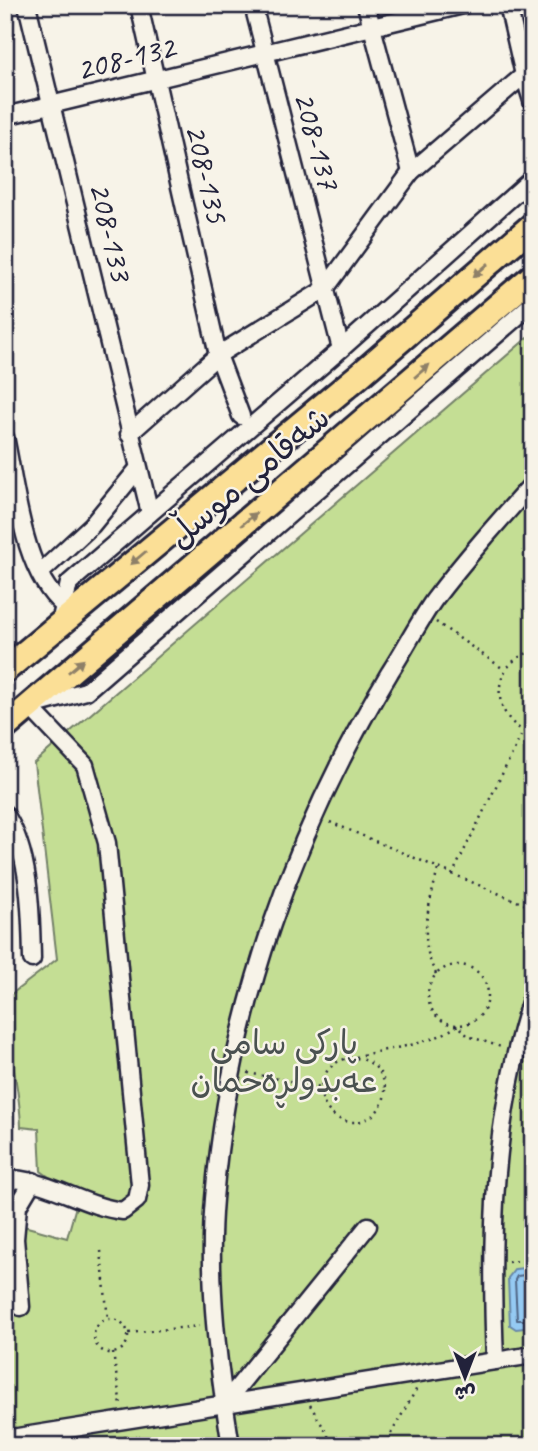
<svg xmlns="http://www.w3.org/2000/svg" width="538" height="1451" font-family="Caveat,'Playpen Sans Arabic',sans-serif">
<rect width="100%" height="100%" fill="#f7f3e8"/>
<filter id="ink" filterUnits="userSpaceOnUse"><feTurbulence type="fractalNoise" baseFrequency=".0143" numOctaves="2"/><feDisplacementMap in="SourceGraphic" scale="14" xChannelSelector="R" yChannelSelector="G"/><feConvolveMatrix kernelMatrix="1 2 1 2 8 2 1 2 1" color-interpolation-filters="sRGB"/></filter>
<g filter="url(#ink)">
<path fill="#c4de94" stroke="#738068" stroke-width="2" d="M533,333V1446H5V1290L11,1288V1252L20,1225L67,1238L78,1199L41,1171L39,1129L21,1127C20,1083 5,1042 5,999L57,959L34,763Z"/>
<polygon fill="#95caf3" stroke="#6787a9" stroke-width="2" points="533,1267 533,1327 516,1329 510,1325 508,1278 515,1269"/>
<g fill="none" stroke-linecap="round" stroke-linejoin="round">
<polyline stroke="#506585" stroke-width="2" points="533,1274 517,1276 515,1280 517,1320 533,1320"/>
<defs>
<g id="minor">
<polyline points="27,5 150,513"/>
<polyline points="139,5 218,355 241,416"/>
<polyline points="253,5 341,349"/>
<polyline points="366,5 411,172"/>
<polyline points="524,75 533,104"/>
<polyline points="5,116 463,5"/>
<polyline points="129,434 218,355 325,289 411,172 524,75 508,5"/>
<path d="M5,437C16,487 22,571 63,605"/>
<polyline points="40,573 92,525 137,470"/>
<polyline points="60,623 69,583 341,349 533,178"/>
<polyline points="35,705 86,691 533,303"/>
<path d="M5,814C31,853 31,915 32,959"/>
<path d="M5,1187L13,1179C53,1182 85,1207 123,1211L137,1200L140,1185L107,843L85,765L29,706"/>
<polyline points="21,1307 15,1239 18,1206 33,1181"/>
<path d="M495,1361C490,1232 492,1117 533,993"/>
<polyline points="224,1404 368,1226"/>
<polyline points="5,1439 533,1355"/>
<path d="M231,1446C218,1366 207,1280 214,1199C229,1013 294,831 390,672C405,649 418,623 434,600C465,559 499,521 533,483"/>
</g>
<g id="highway">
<polyline points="5,670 361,374 533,225"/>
<polyline points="5,727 533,276"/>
</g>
</defs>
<use href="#minor" stroke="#22223b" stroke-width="21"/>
<use href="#highway" stroke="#22223b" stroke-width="30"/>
<g stroke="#22223b" stroke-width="2.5" stroke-dasharray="2 5" stroke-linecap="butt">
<polyline points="436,622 505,670"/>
<path d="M533,651C487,664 490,721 533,735"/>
<polyline points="330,822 533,908"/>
<polyline points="452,875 523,732"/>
<circle cx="458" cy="995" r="30"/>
<path d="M436,974C417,938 429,907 438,869"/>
<path d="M356,1057C392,1046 426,1048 458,1025L468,1036L504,1048"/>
<circle cx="353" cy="1090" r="32"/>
<polyline points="248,1073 321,1087"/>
<polyline points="101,1251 108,1320"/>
<polyline points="508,1262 533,1260"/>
<circle cx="111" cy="1336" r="17"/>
<polyline points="129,1333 199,1326"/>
<polyline points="113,1353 121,1406"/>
<polyline points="310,1405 328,1435 329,1446"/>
<polyline points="125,1436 126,1446"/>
<polyline points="384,1446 417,1388"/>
</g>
<use href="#minor" stroke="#f7f3e8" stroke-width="16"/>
<use href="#highway" stroke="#fbdf96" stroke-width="24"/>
</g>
<defs><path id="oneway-solid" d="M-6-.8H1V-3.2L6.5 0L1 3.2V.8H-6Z" transform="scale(1.75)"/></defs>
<g fill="#8e8068">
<use href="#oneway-solid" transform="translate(481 270) rotate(139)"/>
<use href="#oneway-solid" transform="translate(422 371) rotate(-41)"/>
<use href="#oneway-solid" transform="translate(249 519) rotate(-40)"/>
<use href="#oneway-solid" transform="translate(138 558) rotate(140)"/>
<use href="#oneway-solid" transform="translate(76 666) rotate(-40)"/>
</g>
</g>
<g text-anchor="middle" stroke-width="5" stroke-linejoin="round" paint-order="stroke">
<g font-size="33" fill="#22223b" stroke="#f7f3e8">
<text transform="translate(125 57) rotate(-14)" y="12">208-132</text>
<text transform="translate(318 140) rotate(75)" y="12">208-137</text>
<text transform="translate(208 173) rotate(77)" y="12">208-135</text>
<text transform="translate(112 231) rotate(77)" y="12">208-133</text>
<text transform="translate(248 476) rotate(-40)" y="12">شەقامی موسڵ</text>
</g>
<g font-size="33" fill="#4a5151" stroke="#f7f3e8">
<text x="284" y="1054">پارکی سامی<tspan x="284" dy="38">عەبدولڕەحمان</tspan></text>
</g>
</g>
<rect width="538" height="1451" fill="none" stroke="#f7f3e8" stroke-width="28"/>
<rect x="14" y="14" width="510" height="1423" fill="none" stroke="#22223b" stroke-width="2.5" filter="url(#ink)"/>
<g transform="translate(465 1377) rotate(180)" stroke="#f7f3e8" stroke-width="5" paint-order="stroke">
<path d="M0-5L12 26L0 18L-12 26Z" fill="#22223b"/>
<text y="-10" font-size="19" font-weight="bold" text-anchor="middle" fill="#22223b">ش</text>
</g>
</svg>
